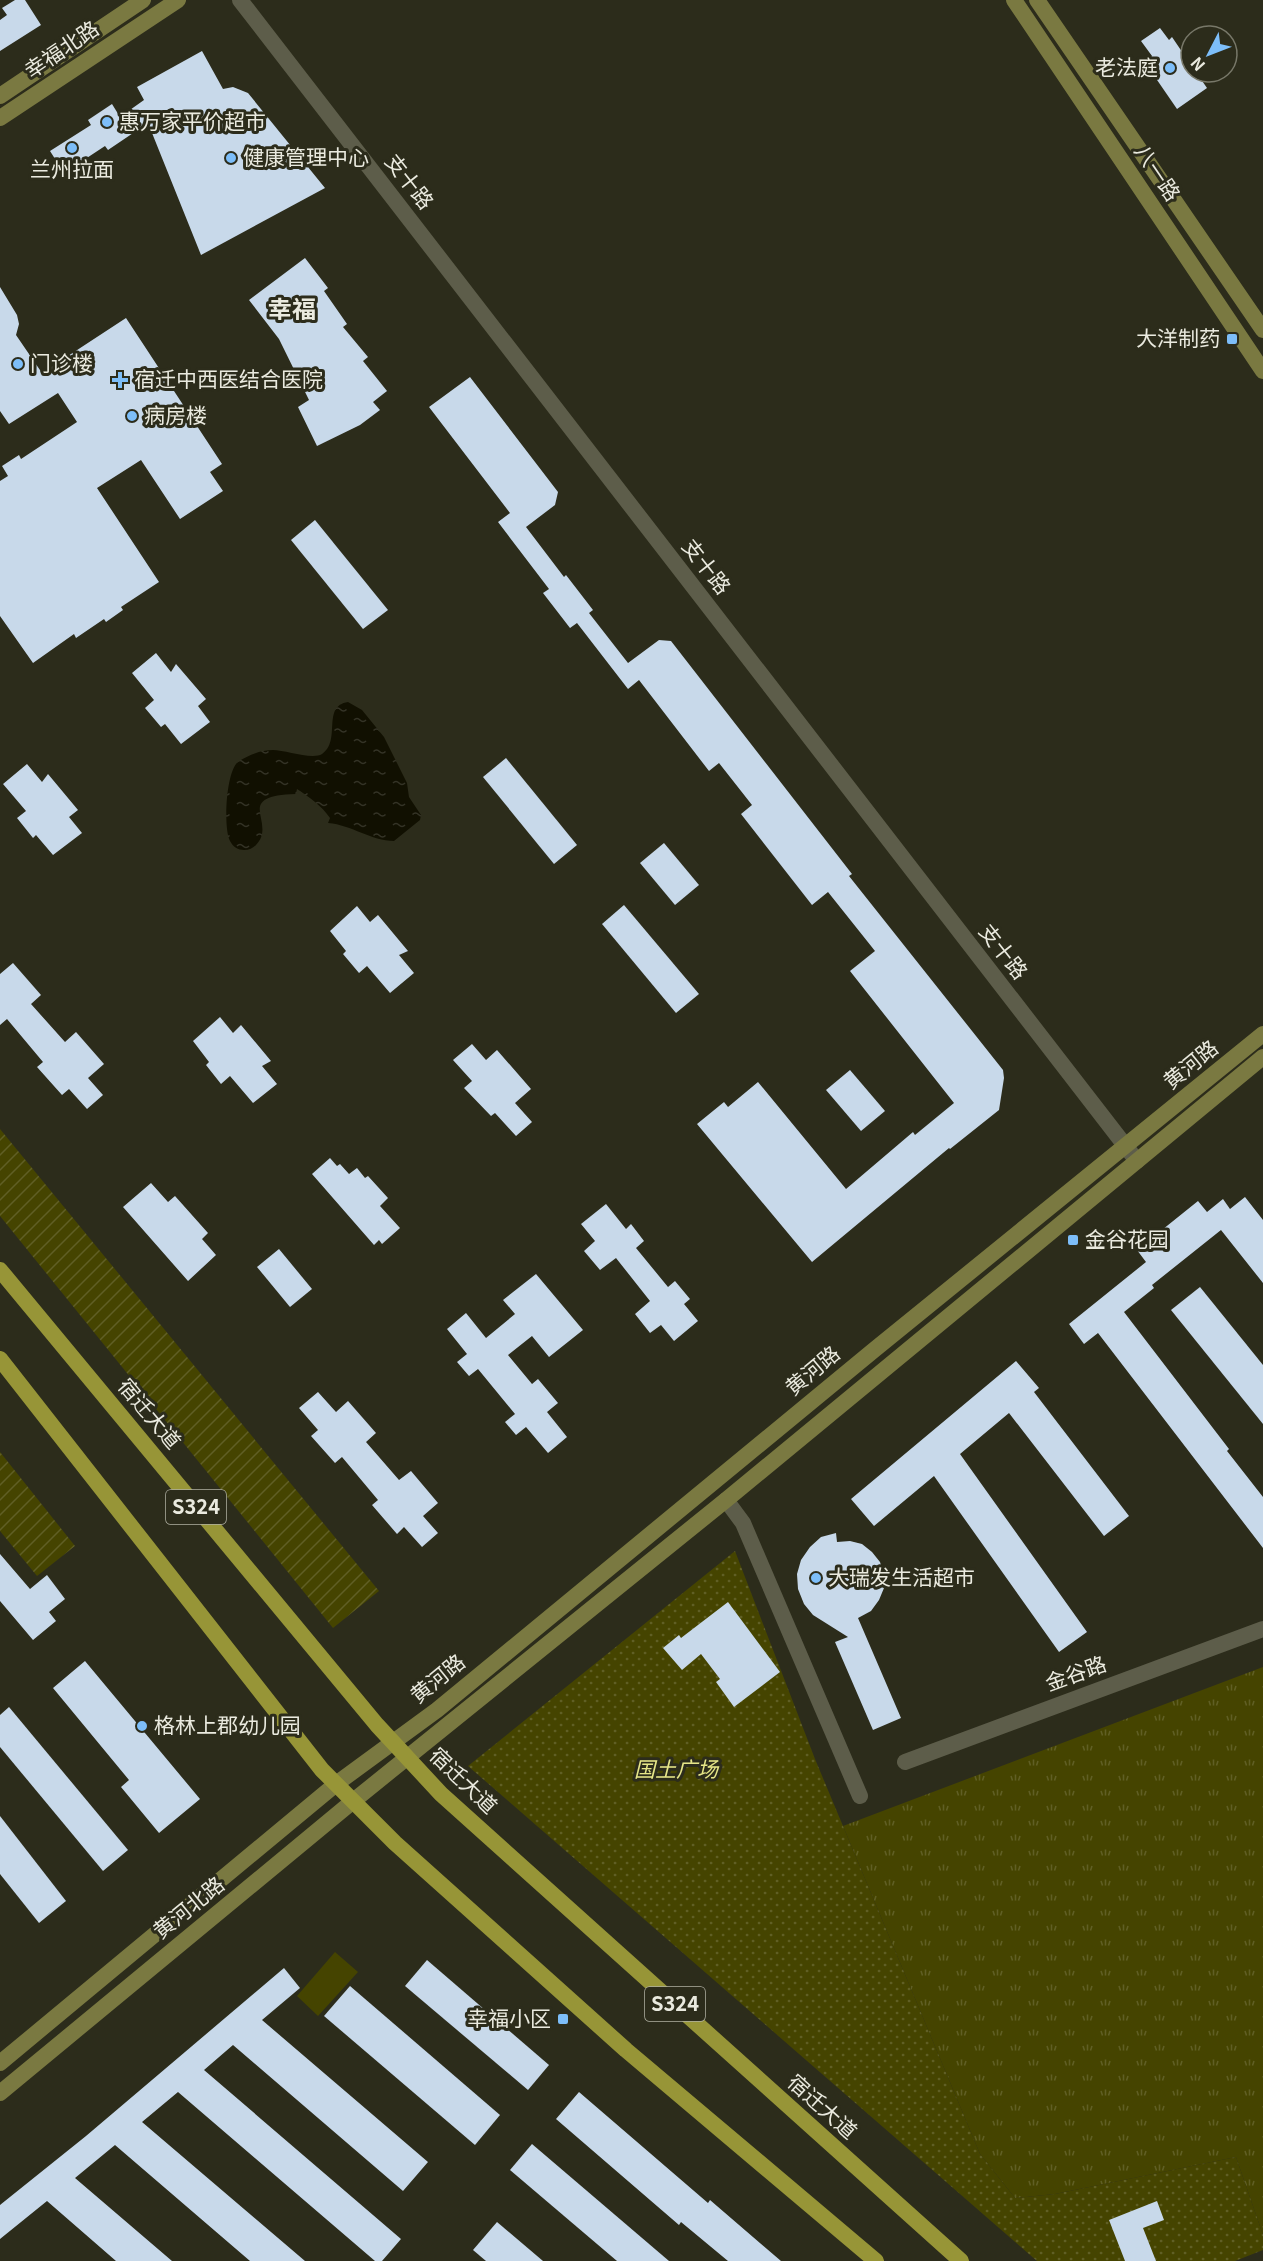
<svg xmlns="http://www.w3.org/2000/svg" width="1263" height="2261" font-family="Georgia,'Noto Sans SC',serif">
<defs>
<pattern id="grass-tufts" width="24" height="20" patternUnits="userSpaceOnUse" patternTransform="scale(1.5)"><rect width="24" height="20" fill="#454400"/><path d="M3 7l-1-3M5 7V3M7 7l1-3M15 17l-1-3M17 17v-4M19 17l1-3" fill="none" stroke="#605f25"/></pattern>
<pattern id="park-dots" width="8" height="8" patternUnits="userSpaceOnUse" patternTransform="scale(1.5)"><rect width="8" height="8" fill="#454400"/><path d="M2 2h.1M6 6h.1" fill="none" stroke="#605f25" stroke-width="1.8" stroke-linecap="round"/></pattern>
<pattern id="garden-furrows" width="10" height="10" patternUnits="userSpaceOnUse" patternTransform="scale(1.5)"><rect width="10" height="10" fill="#454400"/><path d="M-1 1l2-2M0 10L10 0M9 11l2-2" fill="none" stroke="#605f25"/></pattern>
<pattern id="water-ripples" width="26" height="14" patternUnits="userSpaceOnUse" patternTransform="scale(1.5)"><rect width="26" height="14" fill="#111001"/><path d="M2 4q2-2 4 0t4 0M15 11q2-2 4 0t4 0" fill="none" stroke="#343326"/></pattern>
</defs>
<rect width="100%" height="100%" fill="#2c2c1b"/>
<polygon fill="url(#grass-tufts)" points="1263,1667 1263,2235 1236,2157 1055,2194 1015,2198 980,2154 843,1826"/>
<polygon fill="url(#park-dots)" points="735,1551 815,1759 980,2154 1015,2198 1055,2194 1236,2157 1263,2235 1263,2250 1235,2261 1037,2261 468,1766"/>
<g fill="url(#garden-furrows)">
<polygon points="0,1129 379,1591 333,1628 0,1216"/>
<polygon points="0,1452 75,1546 37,1576 0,1531"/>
</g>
<polygon fill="#454400" points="335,1952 358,1972 318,2016 297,1996"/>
<path fill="url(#water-ripples)" d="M348,702L362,710L384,737L407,783L409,797L421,815L420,820L394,841C371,841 352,825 328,823L330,818C322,806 309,797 297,789L296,794C231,796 278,822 256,845C253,848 249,850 244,850C238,850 233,847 230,841C223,828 226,771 238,762C248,755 261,750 273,750C285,750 312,760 322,754C342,741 321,706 348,702Z"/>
<g fill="#c8d9ea">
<polygon points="15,0 25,0 41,25 0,51 0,20 7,15 2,8"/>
<polygon points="1160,28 1169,40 1172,37 1191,65 1191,72 1196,72 1207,88 1177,109 1144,61 1152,56 1141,41"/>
<polygon points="202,51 223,89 233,87 248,93 325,188 201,255 148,123 108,150 105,146 64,173 50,151 91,125 88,120 112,104 120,117 144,100 137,87"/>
<polygon points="305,258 328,288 324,291 347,324 343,327 368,357 363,361 387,391 373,402 380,410 360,425 317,446 298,407 309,400 279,339 249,300"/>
<polygon points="0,287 17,315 19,324 16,335 42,373 126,318 222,464 210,472 223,491 180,519 141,460 97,488 159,582 121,607 123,610 106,622 104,619 76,638 74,634 33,663 0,616 0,481 8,476 2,466 19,455 21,459 77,422 58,393 9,424 0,411"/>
<polygon points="470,377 558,492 555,505 526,527 564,577 566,575 593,610 589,613 628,663 659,640 671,641 852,874 849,876 1003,1070 1004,1078 999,1110 950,1149 949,1148 812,1262 697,1124 724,1102 728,1107 758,1082 846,1189 913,1132 915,1135 954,1103 850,971 875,951 828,892 812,905 741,814 752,805 719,763 709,771 639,680 628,689 577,623 570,628 543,593 549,589 498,522 510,513 429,407"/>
<polygon points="315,520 388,610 363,629 291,540"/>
<polygon points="156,653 171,672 176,664 206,699 198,706 210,722 181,744 165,724 161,727 145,708 154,700 132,673"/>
<polygon points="506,758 577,845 554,864 483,777"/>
<polygon points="27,764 42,782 48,774 78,810 69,817 82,833 53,855 36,835 33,838 17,818 26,811 3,784"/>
<polygon points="664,843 699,885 675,905 640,863"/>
<polygon points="624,905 699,994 676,1013 602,924"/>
<polygon points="357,906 370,922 378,915 408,951 399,955 414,973 390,993 367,966 359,973 343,954 346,951 330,931"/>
<polygon points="13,963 41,995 31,1004 65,1042 76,1032 104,1064 88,1078 103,1095 87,1109 69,1089 62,1095 37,1067 43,1062 7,1019 0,1025 0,974"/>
<polygon points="220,1017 233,1033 241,1025 271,1061 262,1066 277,1084 253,1103 230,1076 221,1084 206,1065 209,1062 193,1041"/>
<polygon points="472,1044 486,1060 497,1050 531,1089 515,1103 532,1122 516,1136 495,1113 491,1116 464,1088 472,1081 453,1060"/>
<polygon points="850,1070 885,1111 861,1131 826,1090"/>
<polygon points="330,1158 337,1166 340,1164 349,1174 357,1168 365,1178 368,1176 388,1198 380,1206 400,1228 382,1244 379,1240 374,1245 312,1174"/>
<polygon points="151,1183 168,1202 175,1196 208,1233 202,1239 216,1255 188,1281 123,1207"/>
<polygon points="1245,1197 1263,1220 1263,1283 1221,1230 1152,1285 1154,1288 1124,1312 1229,1449 1227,1451 1263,1497 1263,1548 1098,1333 1084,1344 1069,1324 1146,1262 1137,1250 1198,1201 1207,1212 1223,1199 1230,1209"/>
<polygon points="606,1204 626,1229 631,1224 644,1241 636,1248 668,1287 675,1281 690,1299 684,1304 698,1321 674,1341 661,1325 650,1333 635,1314 650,1301 616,1258 600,1270 584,1251 595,1241 581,1224"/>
<polygon points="279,1249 312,1289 290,1307 257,1267"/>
<polygon points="536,1274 583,1330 549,1357 532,1336 508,1355 532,1384 538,1379 558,1403 547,1412 567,1437 548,1453 526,1427 516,1435 505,1422 515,1414 478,1369 469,1376 457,1362 467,1354 447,1329 466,1313 486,1338 515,1314 503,1300"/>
<polygon points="1200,1287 1263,1365 1263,1424 1171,1310"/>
<polygon points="1016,1361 1039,1388 1034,1392 1129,1516 1104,1536 1009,1413 960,1454 1087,1632 1059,1652 934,1476 874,1526 851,1499"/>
<polygon points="318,1392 336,1412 348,1401 376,1433 366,1442 399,1480 411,1471 438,1503 423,1516 438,1533 422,1547 404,1527 397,1534 372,1505 378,1500 342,1457 335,1463 311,1436 318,1430 299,1408"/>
<polygon points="836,1533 837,1542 850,1541 862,1544 872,1552 880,1562 884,1575 884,1588 879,1600 871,1611 858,1618 901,1718 873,1730 835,1642 848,1637 813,1615 804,1604 798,1589 797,1574 801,1560 810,1547 821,1537"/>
<polygon points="0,1554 30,1589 47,1575 65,1599 49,1612 56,1621 33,1640 0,1601"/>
<polygon points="728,1602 780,1672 734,1707 716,1682 720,1679 701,1654 682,1670 663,1648 679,1635 681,1638"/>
<polygon points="85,1661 200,1799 159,1833 121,1787 129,1780 53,1688"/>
<polygon points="9,1707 128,1850 103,1871 0,1747 0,1715"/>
<polygon points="0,1816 66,1901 39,1923 0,1874"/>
<polygon points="427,1960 549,2065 528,2090 405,1986"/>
<polygon points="284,1968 300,1988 262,2020 428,2162 403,2191 233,2045 204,2070 401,2239 382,2261 375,2261 178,2092 142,2122 305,2261 250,2261 115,2145 75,2178 172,2261 116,2261 47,2201 0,2239 0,2205 86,2136"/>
<polygon points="350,1986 500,2115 475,2145 324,2016"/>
<polygon points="579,2092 708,2203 710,2200 781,2261 728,2261 681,2222 679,2225 556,2119"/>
<polygon points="532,2144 669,2261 617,2261 510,2170"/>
<polygon points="1157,2201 1164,2220 1143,2228 1156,2261 1125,2261 1109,2220"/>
<polygon points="497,2222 543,2261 486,2261 473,2250"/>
</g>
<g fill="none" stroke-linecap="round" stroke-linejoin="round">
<g stroke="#5d5d4a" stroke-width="16">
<polyline points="240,0 1137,1161"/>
<polyline points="726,1500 743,1523 860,1796"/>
</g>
<polyline stroke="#5d5d4a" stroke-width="16" points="905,1762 1263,1629"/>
<g stroke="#7a7941" stroke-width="16">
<polyline points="1014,0 1263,371"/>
<polyline points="1037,0 1263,330"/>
<polyline points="0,96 143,0"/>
<polyline points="0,118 178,0"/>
<polyline points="0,2063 336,1784 437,1710 874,1350 1263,1034"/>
<polyline points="0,2093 352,1802 726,1500 1263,1057"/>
</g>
<g stroke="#979537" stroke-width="16">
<polyline points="0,1270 377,1725 441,1794 961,2261"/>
<polyline points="0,1359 322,1770 395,1843 626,2050 876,2261"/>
</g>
</g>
<g fill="#7dbef9" stroke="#2c2c1b" stroke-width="2">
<circle cx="1170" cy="68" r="6"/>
<circle cx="107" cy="122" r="6"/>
<circle cx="72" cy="148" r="6"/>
<circle cx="231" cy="158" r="6"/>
<rect x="1226" y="333" width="12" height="12" rx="3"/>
<circle cx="18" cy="364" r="6"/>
<path d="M117 371h6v6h6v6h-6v6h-6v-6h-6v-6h6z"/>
<circle cx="132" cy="416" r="6"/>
<rect x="1067" y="1234" width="12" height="12" rx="3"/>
<circle cx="816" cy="1578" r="6"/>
<circle cx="142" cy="1726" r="6"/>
<rect x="557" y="2013" width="12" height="12" rx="3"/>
</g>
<g text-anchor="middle" stroke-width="6" stroke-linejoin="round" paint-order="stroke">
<g fill="#2c2c1b" stroke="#b1b1a4" stroke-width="1.5">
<rect x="166" y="1490" width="60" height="34" rx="4.5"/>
<rect x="645" y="1987" width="60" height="34" rx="4.5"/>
</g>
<g font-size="20" font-weight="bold" fill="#eaeadf">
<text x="196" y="1514">S324</text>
<text x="675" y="2011">S324</text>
</g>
<g font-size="21" fill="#eaeadf" stroke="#2c2c1b">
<text transform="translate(62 50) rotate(-34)" y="7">幸福北路</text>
<text transform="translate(1157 173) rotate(56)" y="7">八一路</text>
<text transform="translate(409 182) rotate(52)" y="7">支十路</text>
<text transform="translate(706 567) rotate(52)" y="7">支十路</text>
<text transform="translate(1003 952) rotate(52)" y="7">支十路</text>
<text transform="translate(1191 1065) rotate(-39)" y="7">黄河路</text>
<text transform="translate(813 1371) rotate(-40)" y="7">黄河路</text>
<text transform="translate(149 1414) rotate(50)" y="7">宿迁大道</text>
<text transform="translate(1076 1674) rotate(-20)" y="7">金谷路</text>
<text transform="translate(438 1679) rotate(-39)" y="7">黄河路</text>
<text transform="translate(463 1781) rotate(44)" y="7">宿迁大道</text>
<text transform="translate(189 1908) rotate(-39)" y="7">黄河北路</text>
<text transform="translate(822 2107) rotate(42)" y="7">宿迁大道</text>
</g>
<g font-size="21" fill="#eaeadf" stroke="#2c2c1b" text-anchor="start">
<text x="1158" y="75" text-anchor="end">老法庭</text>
<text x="119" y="129">惠万家平价超市</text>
<text x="243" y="165">健康管理中心</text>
<text x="72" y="177" text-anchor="middle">兰州拉面</text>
<text x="1220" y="346" text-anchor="end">大洋制药</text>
<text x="30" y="371">门诊楼</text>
<text x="134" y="387">宿迁中西医结合医院</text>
<text x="144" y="423">病房楼</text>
<text x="1085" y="1247">金谷花园</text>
<text x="828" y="1585">大瑞发生活超市</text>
<text x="154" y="1733">格林上郡幼儿园</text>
<text x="551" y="2026" text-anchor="end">幸福小区</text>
</g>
<g font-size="21" font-style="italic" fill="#e6e688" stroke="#2c2c1b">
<text x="676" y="1777">国土广场</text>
</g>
<g font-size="24" font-weight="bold" fill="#eaeadf" stroke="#2c2c1b">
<text x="292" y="318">幸福</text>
</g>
</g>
<g transform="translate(1209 54) rotate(228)"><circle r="28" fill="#2c2c1b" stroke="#787869" stroke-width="1.5"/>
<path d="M0-4.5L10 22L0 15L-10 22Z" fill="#7dbef9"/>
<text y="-9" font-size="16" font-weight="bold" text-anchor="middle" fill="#eaeadf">N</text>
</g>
</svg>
